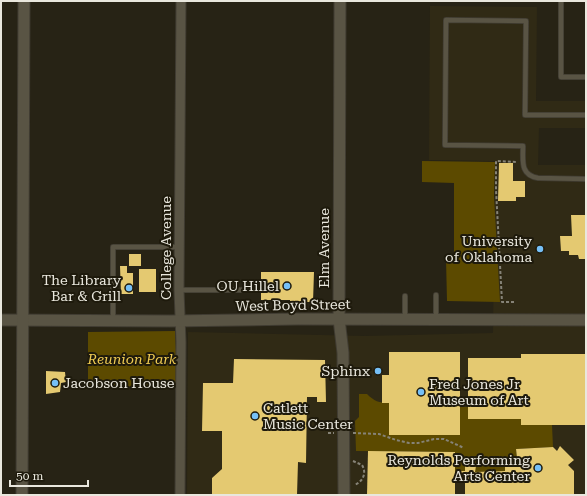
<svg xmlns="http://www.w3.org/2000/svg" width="587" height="496" font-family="'Roboto Serif',serif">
<rect width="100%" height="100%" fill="#272315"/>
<polygon fill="#302a15" points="430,6 537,7 536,101 586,101 586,128 539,128 538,165 586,165 586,495 187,495 188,332 365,336 493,333 495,161 429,160"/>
<g fill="#5c4a00">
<polygon points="422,161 495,162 494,196 500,302 447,301 446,259 454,259 454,183 422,182"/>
<polygon points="175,331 178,387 88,386 88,332"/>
<path d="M359,394H367C374,401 379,403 389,403L460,435V407H468V419H521V425H552L553,447L516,449L517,458L505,459V471L475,472V466H465V471H462L461,482H455V452L356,451L355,421L359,417Z"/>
</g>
<g fill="#e4c971">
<polygon points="499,163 513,163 513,181 525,181 525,197 516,197 516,201 498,201"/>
<polygon points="571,215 586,215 586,259 579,259 578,255 569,255 569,251 561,251 560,236 572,236"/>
<rect x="129" y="254" width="12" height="12"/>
<polygon points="120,266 127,266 127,273 133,273 133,294 121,294"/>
<rect x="139" y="269" width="17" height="23"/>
<polygon points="261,272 314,272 313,302 290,302 290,300 261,300"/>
<polygon points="389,352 460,352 460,435 389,435 389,403 382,403 382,375 389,375"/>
<polygon points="521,354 585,354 585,425 521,425 521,419 468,419 468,358 521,358"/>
<polygon points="234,359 325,360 326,402 317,402 317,397 307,397 306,463 298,462 297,495 212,495 212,478 222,469 222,431 202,431 203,383 233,383"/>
<polygon points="46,371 65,372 66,382 61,383 60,392 46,394"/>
<polygon points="560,446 574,460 568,465 574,471 574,495 465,495 465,482 461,482 461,471 465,471 465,466 476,466 475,472 505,471 505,459 517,458 516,449 553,447 557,451"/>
<polygon points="368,451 455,452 455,495 367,495"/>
</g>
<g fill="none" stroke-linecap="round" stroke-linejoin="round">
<defs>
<g id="service">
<polyline points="561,1 561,77 586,77"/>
<path d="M586,115H525L526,21L446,20L445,145L523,146C523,161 520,175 538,178L586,179"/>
<polyline points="179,290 255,290"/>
<polyline points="436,295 436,319"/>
<polyline points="405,296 405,319"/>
<polyline points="113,320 113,247 180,247"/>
</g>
<polyline id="minor" points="180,495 181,342 179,290 181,1"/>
<g id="tertiary">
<polyline points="340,1 339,319 343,353 344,495"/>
<polyline points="1,320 170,321 297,319 586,320"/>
<polyline points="22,495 24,1"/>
</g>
</defs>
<use href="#service" stroke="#403c32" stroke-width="6"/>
<use href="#minor" stroke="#403c32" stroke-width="11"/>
<use href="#tertiary" stroke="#403c32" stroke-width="13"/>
<g stroke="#868377" stroke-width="2" stroke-dasharray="3 2" stroke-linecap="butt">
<polyline points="514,302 502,302 496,190 496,161 516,162"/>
<polyline points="328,433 334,433"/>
<polyline points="353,433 379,434 396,440 409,443 418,443 434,439 444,439 464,448"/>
<path d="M353,461L362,465C367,473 363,482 354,485"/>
</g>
<use href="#service" stroke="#595444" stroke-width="4.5"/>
<use href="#minor" stroke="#595444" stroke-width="9"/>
<use href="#tertiary" stroke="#595444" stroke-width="11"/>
</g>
<g fill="#76c0f7" stroke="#1e1a0c" stroke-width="1.5">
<circle cx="540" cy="249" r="4"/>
<circle cx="287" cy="286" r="4"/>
<circle cx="129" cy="288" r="4"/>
<circle cx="378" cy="371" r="4"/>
<circle cx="55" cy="383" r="4"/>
<circle cx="421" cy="392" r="4"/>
<circle cx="255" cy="416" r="4"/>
<circle cx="538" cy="468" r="4"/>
</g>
<g text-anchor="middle" stroke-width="4" stroke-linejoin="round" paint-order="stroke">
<g font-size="14" fill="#e9e7dd" stroke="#1e1a0c" text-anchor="end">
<text x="532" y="246">University<tspan x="532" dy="16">of Oklahoma</tspan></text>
<text x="121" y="285">The Library<tspan x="121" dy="16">Bar &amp; Grill</tspan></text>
<text x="279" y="291">OU Hillel</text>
<text x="370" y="376">Sphinx</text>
<text x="63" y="388" text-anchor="start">Jacobson House</text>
<text x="429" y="389" text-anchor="start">Fred Jones Jr<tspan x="429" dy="16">Museum of Art</tspan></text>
<text x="263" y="413" text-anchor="start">Catlett<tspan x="263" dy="16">Music Center</tspan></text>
<text x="530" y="465">Reynolds Performing<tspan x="530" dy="16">Arts Center</tspan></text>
</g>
<g font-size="14" fill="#e9e7dd" stroke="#1e1a0c">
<text transform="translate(166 248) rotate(-90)" y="5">College Avenue</text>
<text transform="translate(324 248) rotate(-90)" y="5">Elm Avenue</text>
<text transform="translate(293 305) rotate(-1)" y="5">West Boyd Street</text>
</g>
<g font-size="14" font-style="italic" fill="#efcb53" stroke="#1e1a0c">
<text x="132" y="364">Reunion Park</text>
</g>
</g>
<rect width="587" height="496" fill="none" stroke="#e9e7dd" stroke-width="4"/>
<path d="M10 480v6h78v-6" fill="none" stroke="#e9e7dd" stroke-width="2"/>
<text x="16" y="480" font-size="12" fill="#e9e7dd" stroke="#1e1a0c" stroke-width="3" paint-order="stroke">50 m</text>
</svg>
